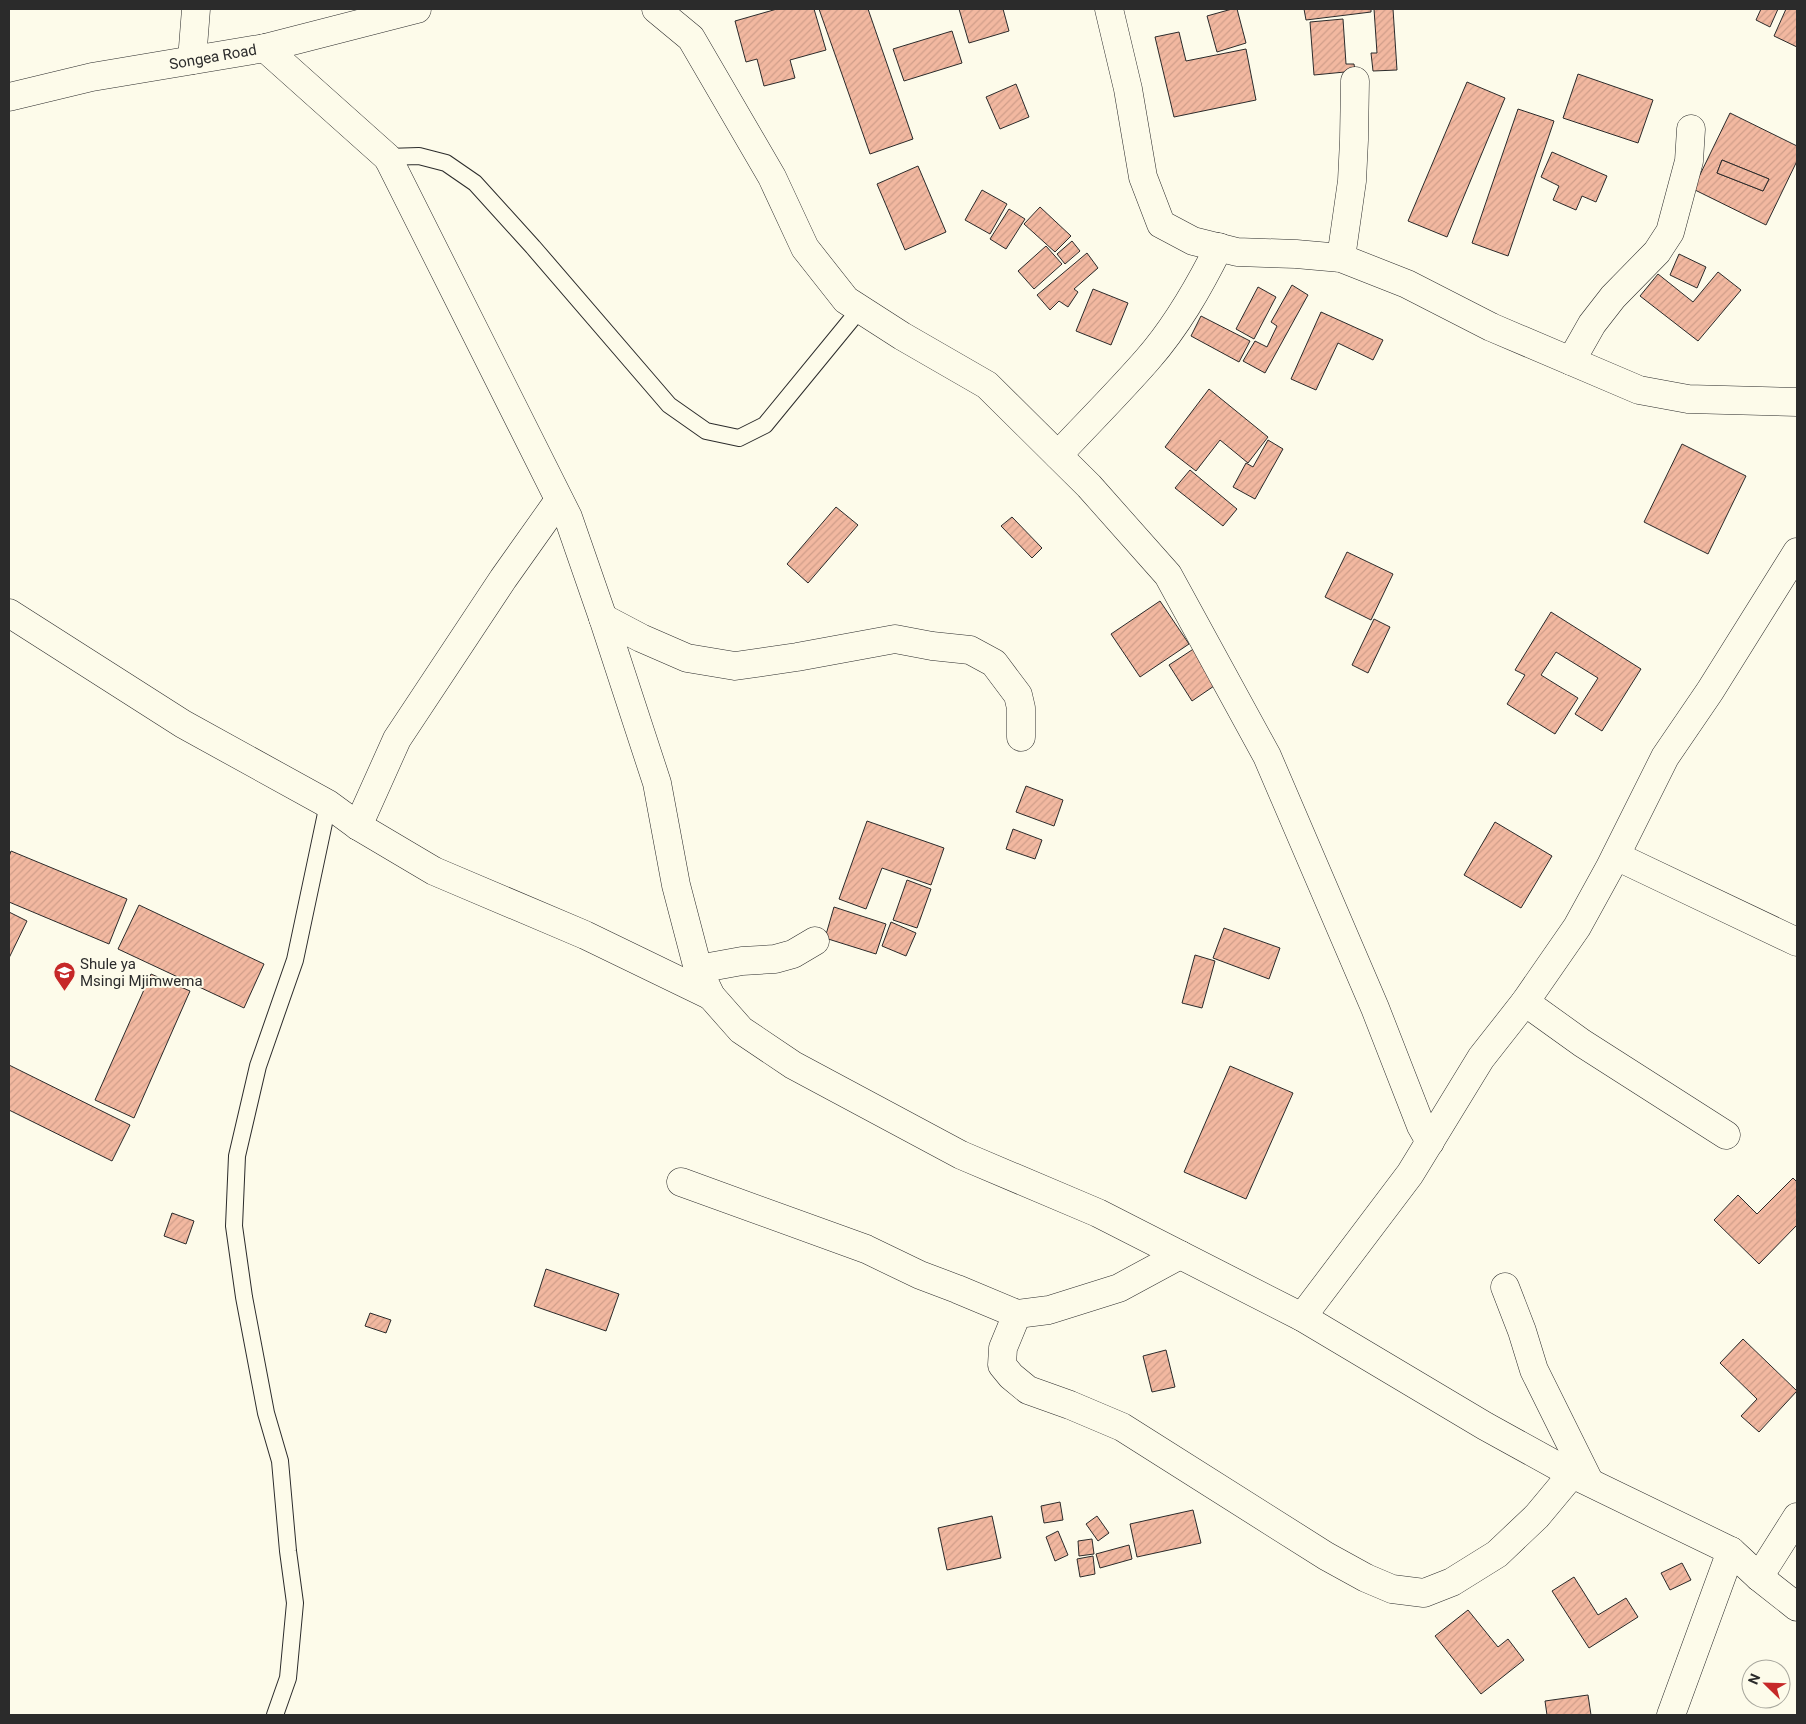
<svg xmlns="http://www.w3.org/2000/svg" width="1806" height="1724" font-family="Roboto,sans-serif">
<defs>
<pattern id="building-hatch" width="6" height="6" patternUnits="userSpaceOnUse" patternTransform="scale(1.25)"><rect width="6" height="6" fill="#f2b8a0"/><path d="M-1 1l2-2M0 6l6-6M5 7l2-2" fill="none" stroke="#d09e8a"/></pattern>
</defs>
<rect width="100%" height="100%" fill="#fdfbea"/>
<g fill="url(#building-hatch)" stroke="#2b2b2b" fill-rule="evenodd">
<polygon points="777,9 814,9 826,50 790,60 795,78 764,86 757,59 746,62 735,21"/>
<polygon points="819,9 868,9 913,139 870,154"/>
<polygon points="959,9 1003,9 1009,31 969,43"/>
<polygon points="1232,9 1237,9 1246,43 1217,52 1207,16"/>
<polygon points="1304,9 1371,9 1371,12 1306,20"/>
<polygon points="1374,9 1393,9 1397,70 1373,71 1371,53 1377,53"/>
<polygon points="1761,9 1778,9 1770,27 1756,20"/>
<polygon points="1786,9 1797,9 1797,47 1774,36"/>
<polygon points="1343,19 1346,64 1354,64 1355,71 1314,75 1310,22"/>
<polygon points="952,31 962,63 904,81 893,49"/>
<polygon points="1179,32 1186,61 1246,49 1256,100 1174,117 1155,37"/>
<polygon points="1578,74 1653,100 1638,143 1563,118"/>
<polygon points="1467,82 1505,98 1447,237 1408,221"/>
<polygon points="1016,84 1029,117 1000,129 986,97"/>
<polygon points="1518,109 1554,121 1508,256 1472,243"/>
<path d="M1730,113L1797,146V161L1766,225L1693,189ZM1722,160L1769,179L1763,191L1717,173Z"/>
<polygon points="1552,152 1607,176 1596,202 1582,196 1576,210 1553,200 1559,186 1541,177"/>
<polygon points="1722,160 1769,179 1763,191 1717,173"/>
<polygon points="918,166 946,232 905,250 877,184"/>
<polygon points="982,190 1007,204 990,234 965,220"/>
<polygon points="1040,207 1071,236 1055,252 1024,224"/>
<polygon points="1009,209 1025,219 1006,249 990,239"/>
<polygon points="1072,241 1080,251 1065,264 1057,254"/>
<polygon points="1046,246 1062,264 1034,289 1018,271"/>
<polygon points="1087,253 1098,268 1074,289 1078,292 1068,307 1059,301 1050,310 1037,295"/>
<polygon points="1679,254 1706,267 1697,288 1670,275"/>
<polygon points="1718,272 1741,290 1698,341 1640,296 1658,274 1693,302"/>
<polygon points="1292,285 1308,295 1265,373 1243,361 1255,341 1267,347 1277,326 1271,322"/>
<polygon points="1258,287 1276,297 1254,339 1236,329"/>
<polygon points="1093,289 1128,303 1111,345 1076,331"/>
<polygon points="1321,312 1383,340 1373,360 1338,343 1316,390 1291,379"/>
<polygon points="1201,316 1250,341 1239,362 1191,336"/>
<polygon points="1209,389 1268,437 1248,463 1220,440 1196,471 1165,447"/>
<polygon points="1268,440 1283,449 1255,499 1233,487 1246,463 1253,467"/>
<polygon points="1682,444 1746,476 1708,554 1644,522"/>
<polygon points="1190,470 1237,509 1223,526 1175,488"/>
<polygon points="836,507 858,525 808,583 787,564"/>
<polygon points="1012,517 1042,548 1032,558 1001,526"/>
<polygon points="1347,552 1393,574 1371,620 1325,597"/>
<polygon points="1160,601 1189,644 1140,677 1111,634"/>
<polygon points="1551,612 1641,669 1602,731 1575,714 1598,678 1556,652 1541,675 1578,698 1555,734 1507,704 1525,675 1515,670"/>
<polygon points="1374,619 1390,627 1368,673 1352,665"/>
<polygon points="1195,648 1217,684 1192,701 1169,665"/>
<polygon points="1026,786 1063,800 1054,826 1016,812"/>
<polygon points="867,821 944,848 931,885 882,868 866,909 839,899"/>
<polygon points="1495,822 1552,856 1521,908 1464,875"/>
<polygon points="1013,829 1042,840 1035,859 1006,849"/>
<polygon points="11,851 127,899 109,944 9,902 9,857"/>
<polygon points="907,880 931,889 917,928 893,920"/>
<polygon points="139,905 264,964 244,1008 118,949"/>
<polygon points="834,907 886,924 876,954 825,938"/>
<polygon points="9,912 27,921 9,958"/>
<polygon points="891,922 916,933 906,956 882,946"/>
<polygon points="1224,928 1280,948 1269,979 1213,958"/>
<polygon points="1195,955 1215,961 1202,1008 1182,1003"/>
<polygon points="151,974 190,991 134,1118 95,1100"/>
<polygon points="9,1065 130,1125 112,1161 9,1110"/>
<polygon points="1230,1066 1293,1093 1246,1199 1184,1172"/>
<polygon points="1793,1178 1797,1182 1797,1225 1759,1264 1714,1220 1738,1195 1757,1214"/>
<polygon points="172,1213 194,1221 186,1244 164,1236"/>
<polygon points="546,1269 619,1294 606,1331 534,1306"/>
<polygon points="370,1313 391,1320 386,1333 365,1326"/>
<polygon points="1743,1339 1797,1391 1759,1432 1741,1416 1757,1399 1720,1363"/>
<polygon points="1166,1350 1175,1387 1152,1392 1143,1356"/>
<polygon points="1060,1502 1063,1520 1044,1523 1041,1506"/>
<polygon points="1193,1510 1201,1543 1137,1557 1130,1524"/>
<polygon points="992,1516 1001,1558 947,1570 938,1528"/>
<polygon points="1097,1516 1109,1533 1098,1541 1086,1524"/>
<polygon points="1058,1531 1068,1555 1055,1561 1046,1537"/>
<polygon points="1092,1539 1094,1554 1079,1556 1078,1541"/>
<polygon points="1129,1545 1132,1559 1100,1568 1096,1554"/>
<polygon points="1093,1556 1095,1574 1080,1577 1077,1559"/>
<polygon points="1682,1563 1691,1580 1670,1590 1661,1573"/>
<polygon points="1574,1577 1598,1615 1626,1598 1638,1617 1589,1648 1552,1591"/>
<polygon points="1468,1610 1498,1647 1508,1639 1524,1660 1481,1694 1435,1636"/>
<polygon points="1588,1695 1591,1715 1547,1715 1545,1701"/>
</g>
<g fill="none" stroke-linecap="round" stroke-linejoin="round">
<defs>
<g id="lane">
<polyline points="387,157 419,156 446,163 475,183 533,247 669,405 706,431 739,438 765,425 860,309"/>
<polyline points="275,1715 288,1678 295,1603 288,1551 280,1461 266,1413 244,1297 234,1226 237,1156 258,1066 295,960 328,804"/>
</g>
<g id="street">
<polyline points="656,9 691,38 772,177 805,248 846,300 902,336 987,385 1089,486 1168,575 1267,756 1375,1008 1421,1126 1430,1142"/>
<polyline points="1109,9 1128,89 1143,177 1161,224 1193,241 1237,252 1296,254 1341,258 1407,284 1491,327 1639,390 1688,399 1797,402"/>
<polyline points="265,48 387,157 390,162 568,517 603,618 657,783 676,885 698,969 711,996 741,1030 793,1065 961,1155 1098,1213 1302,1317 1485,1426 1572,1474 1731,1551 1759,1577 1797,1607"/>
<polyline points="192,60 196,9"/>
<polyline points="1341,258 1352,181 1354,140 1355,81"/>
<polyline points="1571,361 1592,324 1613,297 1657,252 1670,232 1689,161 1691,129"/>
<path d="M1058,455C1088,423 1119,392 1147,360C1177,326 1199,287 1219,247"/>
<polyline points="9,613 183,724 328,804 358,826 434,871 585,935 711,996"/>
<polyline points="603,618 641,638 687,658 735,666 797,657 895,639 932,646 970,650 994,663 1018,695 1021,708 1021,737"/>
<polyline points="358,826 397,739 503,579 559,500"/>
<polyline points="1616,856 1797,942"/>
<polyline points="698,969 742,961 775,959 793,954 815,941"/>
<polyline points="1525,1002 1582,1043 1726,1135"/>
<polyline points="681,1182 866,1249 920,1275 957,1289 1017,1314 1049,1310 1119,1288 1180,1255"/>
<polyline points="1505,1287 1522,1331 1534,1370 1589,1481"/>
<polyline points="1017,1314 1003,1348 1002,1365 1011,1376 1028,1390 1070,1405 1122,1427 1326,1556 1366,1578 1392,1589 1424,1593 1452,1582 1497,1554 1537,1516 1572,1474"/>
<polyline points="1302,1317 1410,1174 1481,1058 1525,1002 1577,927 1610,867 1665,757 1710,691 1797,552"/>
<polyline points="1759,1577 1797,1517"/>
<polyline points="1671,1715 1731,1551"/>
</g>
<polyline id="highway" points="9,97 92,77 265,48 417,9"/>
</defs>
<use href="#lane" stroke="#2b2b2b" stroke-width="18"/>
<use href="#street" stroke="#2b2b2b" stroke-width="29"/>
<use href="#highway" stroke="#2b2b2b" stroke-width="29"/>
<use href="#lane" stroke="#fdfbea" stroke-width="16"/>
<use href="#street" stroke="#fdfbea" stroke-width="28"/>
<use href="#highway" stroke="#fdfbea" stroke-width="28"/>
</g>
<defs>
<symbol id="school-pin" viewBox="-11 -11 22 30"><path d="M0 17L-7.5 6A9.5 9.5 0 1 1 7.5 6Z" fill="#c62828" stroke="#fdfbea"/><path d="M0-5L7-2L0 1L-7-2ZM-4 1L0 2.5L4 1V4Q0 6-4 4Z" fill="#fff"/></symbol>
</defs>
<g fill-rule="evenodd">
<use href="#school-pin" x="52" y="960" width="25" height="34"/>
</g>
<g text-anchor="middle" stroke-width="4" stroke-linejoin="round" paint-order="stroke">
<g font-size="15" fill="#2b2b2b" stroke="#fdfbea">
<text transform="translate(213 57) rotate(-10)" y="5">Songea Road</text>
</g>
<g font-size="15" fill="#2b2b2b" stroke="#fdfbea" text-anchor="start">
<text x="80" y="969">Shule ya<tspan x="80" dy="17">Msingi Mjimwema</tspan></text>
</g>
</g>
<rect width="1806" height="1724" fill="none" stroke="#2b2b2b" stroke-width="20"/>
<g transform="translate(1766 1684) rotate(293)"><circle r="24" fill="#fdfbea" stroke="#a9a89e"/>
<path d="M0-4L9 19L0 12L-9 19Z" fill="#c62828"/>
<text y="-8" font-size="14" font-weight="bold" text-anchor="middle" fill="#2b2b2b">N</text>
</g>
</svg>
